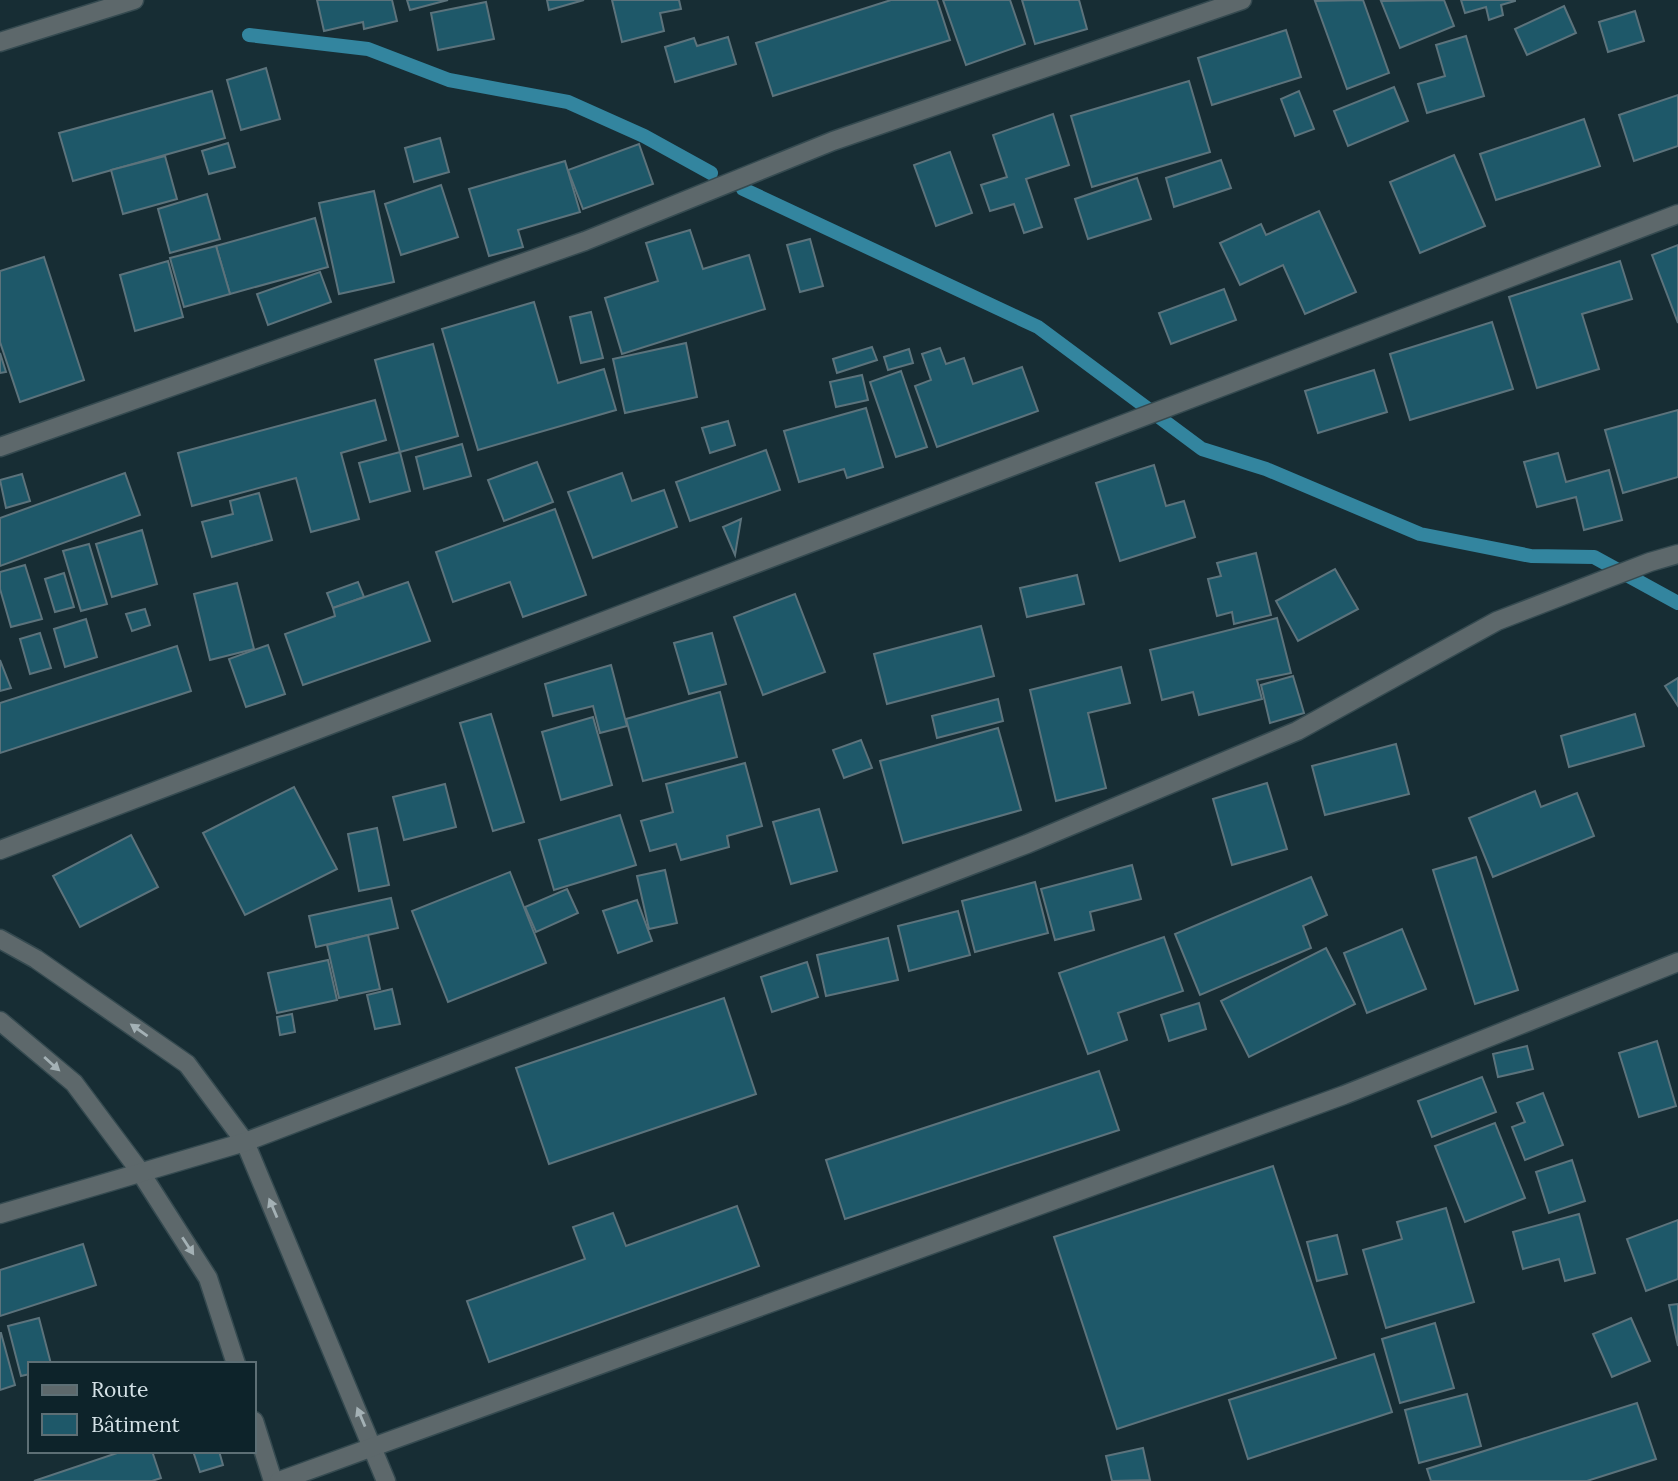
<svg xmlns="http://www.w3.org/2000/svg" width="1678" height="1481" font-family="Lora,serif">
<rect width="100%" height="100%" fill="#172d34"/>
<g fill="none" stroke-linecap="round" stroke-linejoin="round">
<g stroke="#33859f" stroke-width="14">
<polyline points="249,35 368,49 449,80 568,102 644,136 711,173"/>
<polyline points="743,189 1038,327 1202,449 1266,469 1420,534 1531,556 1594,557 1678,603"/>
</g>
</g>
<g fill="#1e5869" stroke="#5c737c" stroke-width="2">
<polygon points="317,0 392,0 397,21 364,29 363,22 324,31"/>
<polygon points="407,0 448,0 410,10"/>
<polygon points="547,0 584,0 549,10"/>
<polygon points="612,0 679,0 681,9 660,13 664,31 622,42"/>
<polygon points="891,0 937,0 950,40 773,96 756,43"/>
<polygon points="943,0 1010,0 1025,44 966,65"/>
<polygon points="1022,0 1079,0 1087,29 1035,44"/>
<polygon points="1363,0 1389,73 1347,89 1315,1"/>
<polygon points="1444,0 1454,26 1400,48 1381,1"/>
<polygon points="1461,0 1515,0 1515,1 1501,5 1503,15 1489,20 1486,7 1465,13"/>
<polygon points="486,2 494,39 438,50 431,13"/>
<polygon points="1564,6 1576,33 1527,55 1515,29"/>
<polygon points="1635,11 1644,41 1608,52 1599,22"/>
<polygon points="1286,30 1301,77 1212,105 1198,58"/>
<polygon points="1466,36 1484,96 1427,113 1418,84 1445,76 1436,45"/>
<polygon points="728,37 736,64 675,82 665,47 694,38 697,46"/>
<polygon points="266,68 280,119 241,130 227,80"/>
<polygon points="1189,81 1210,152 1092,187 1071,116"/>
<polygon points="1394,87 1408,121 1348,146 1334,111"/>
<polygon points="212,91 225,138 73,181 59,133"/>
<polygon points="1299,91 1314,129 1295,136 1281,99"/>
<polygon points="1678,95 1678,146 1634,161 1619,115"/>
<polygon points="1053,114 1069,165 1026,179 1042,227 1024,233 1014,204 990,211 981,185 1007,177 993,135"/>
<polygon points="1584,119 1600,166 1496,200 1480,154"/>
<polygon points="440,138 449,172 414,182 405,148"/>
<polygon points="228,143 235,167 209,174 202,151"/>
<polygon points="639,144 653,184 583,209 568,170"/>
<polygon points="950,152 972,213 936,226 914,165"/>
<polygon points="1454,155 1485,226 1420,253 1390,182"/>
<polygon points="165,156 177,199 123,214 111,170"/>
<polygon points="1221,160 1231,188 1174,207 1166,178"/>
<polygon points="565,161 580,212 518,230 523,247 489,256 469,189"/>
<polygon points="1137,178 1151,219 1088,239 1075,199"/>
<polygon points="441,185 458,237 401,255 385,204"/>
<polygon points="374,191 394,282 339,294 319,203"/>
<polygon points="207,194 220,239 170,253 158,209"/>
<polygon points="1319,211 1356,292 1305,314 1283,265 1240,285 1220,243 1261,224 1266,235"/>
<polygon points="315,218 328,267 230,294 216,246"/>
<polygon points="690,230 703,269 749,255 765,309 622,354 605,298 658,281 646,243"/>
<polygon points="810,239 823,286 800,292 787,245"/>
<polygon points="1678,245 1678,323 1652,255"/>
<polygon points="216,246 230,294 184,307 170,258"/>
<polygon points="44,257 84,380 20,402 0,342 0,271"/>
<polygon points="168,261 183,317 135,331 120,275"/>
<polygon points="1620,261 1632,299 1582,314 1599,369 1537,388 1509,297"/>
<polygon points="320,272 331,302 268,325 257,294"/>
<polygon points="1224,289 1236,320 1171,344 1159,313"/>
<polygon points="534,302 558,383 604,369 616,410 478,450 442,329"/>
<polygon points="591,312 603,358 581,363 570,317"/>
<polygon points="1492,322 1513,389 1410,420 1390,354"/>
<polygon points="686,343 697,397 625,413 613,359"/>
<polygon points="433,344 458,436 400,452 375,360"/>
<polygon points="872,347 877,360 837,373 833,359"/>
<polygon points="940,348 946,364 964,358 973,384 1022,367 1038,411 937,447 915,386 931,380 922,354"/>
<polygon points="909,349 913,363 888,370 884,357"/>
<polygon points="0,353 6,372 0,373"/>
<polygon points="1374,370 1387,412 1318,433 1305,391"/>
<polygon points="901,371 927,447 896,457 870,382"/>
<polygon points="862,375 868,400 836,407 830,382"/>
<polygon points="375,400 386,440 341,453 359,519 311,532 296,478 192,506 178,453"/>
<polygon points="866,408 883,467 847,478 844,469 799,482 784,431"/>
<polygon points="1678,410 1678,477 1623,493 1605,430"/>
<polygon points="728,421 735,445 710,453 702,428"/>
<polygon points="462,444 471,476 424,489 416,457"/>
<polygon points="766,450 780,490 690,521 676,482"/>
<polygon points="400,452 410,491 370,502 359,463"/>
<polygon points="1558,453 1566,482 1609,470 1622,520 1584,530 1576,497 1537,507 1524,462"/>
<polygon points="537,462 553,502 504,521 488,480"/>
<polygon points="1154,465 1166,506 1184,501 1195,537 1120,561 1096,483"/>
<polygon points="125,473 140,515 0,566 0,518"/>
<polygon points="622,473 632,501 664,490 677,527 593,558 568,492"/>
<polygon points="22,474 30,501 6,508 0,480"/>
<polygon points="259,493 272,540 212,557 202,522 233,514 230,501"/>
<polygon points="555,509 586,595 523,617 510,582 453,602 436,552"/>
<polygon points="741,519 735,555 723,527"/>
<polygon points="142,530 157,584 112,597 96,544"/>
<polygon points="89,544 107,604 81,611 63,551"/>
<polygon points="1256,553 1271,615 1234,624 1232,612 1217,616 1208,579 1221,576 1217,563"/>
<polygon points="25,565 42,619 11,627 0,589 0,572"/>
<polygon points="1335,569 1358,609 1298,641 1276,601"/>
<polygon points="64,573 74,607 55,612 45,579"/>
<polygon points="1077,575 1084,604 1027,617 1020,588"/>
<polygon points="358,582 364,597 333,608 327,593"/>
<polygon points="408,582 430,641 303,685 285,634 335,616 333,608"/>
<polygon points="237,583 254,649 210,660 194,594"/>
<polygon points="795,594 825,672 763,695 734,617"/>
<polygon points="145,609 150,625 132,631 126,614"/>
<polygon points="1277,618 1291,673 1257,680 1262,699 1199,715 1193,692 1162,700 1150,650"/>
<polygon points="86,619 97,657 65,667 54,629"/>
<polygon points="981,626 994,676 887,704 874,654"/>
<polygon points="40,633 51,668 30,674 20,639"/>
<polygon points="712,633 726,684 689,694 674,643"/>
<polygon points="268,645 285,694 246,707 229,659"/>
<polygon points="177,646 191,691 0,753 0,703"/>
<polygon points="0,660 11,688 0,691"/>
<polygon points="611,665 627,726 600,733 593,706 553,716 545,684"/>
<polygon points="1121,667 1130,703 1088,713 1106,788 1056,801 1030,690"/>
<polygon points="1293,676 1304,713 1270,723 1261,685"/>
<polygon points="1678,678 1678,706 1665,686"/>
<polygon points="720,692 737,757 643,781 626,719"/>
<polygon points="998,699 1003,721 937,738 932,716"/>
<polygon points="491,714 524,822 493,831 460,723"/>
<polygon points="1635,714 1644,746 1569,767 1561,736"/>
<polygon points="593,717 612,785 561,800 542,732"/>
<polygon points="998,728 1021,810 903,843 880,761"/>
<polygon points="861,740 872,768 844,778 833,750"/>
<polygon points="1396,744 1409,794 1325,815 1312,766"/>
<polygon points="745,763 762,826 727,836 729,847 681,860 676,844 650,851 641,821 673,812 666,784"/>
<polygon points="1267,783 1287,849 1232,865 1213,799"/>
<polygon points="445,784 456,827 404,840 393,797"/>
<polygon points="294,787 337,869 245,915 203,833"/>
<polygon points="1535,791 1541,807 1577,793 1594,836 1493,877 1469,818"/>
<polygon points="819,809 837,871 791,884 773,822"/>
<polygon points="620,815 636,865 554,890 539,840"/>
<polygon points="377,828 389,885 359,891 348,834"/>
<polygon points="131,835 158,887 80,927 53,876"/>
<polygon points="1476,857 1518,990 1475,1004 1433,870"/>
<polygon points="1132,865 1141,899 1090,912 1094,930 1055,940 1041,889"/>
<polygon points="665,870 677,923 649,929 637,876"/>
<polygon points="510,872 546,963 448,1002 412,911"/>
<polygon points="1311,877 1327,915 1303,926 1311,948 1200,995 1175,934"/>
<polygon points="1035,882 1048,933 975,952 962,901"/>
<polygon points="567,889 578,913 536,932 525,907"/>
<polygon points="391,898 398,928 316,947 309,916"/>
<polygon points="637,900 652,941 618,953 603,911"/>
<polygon points="958,911 970,955 909,971 898,926"/>
<polygon points="1402,929 1426,989 1367,1013 1344,953"/>
<polygon points="368,935 380,989 339,998 327,945"/>
<polygon points="1164,937 1183,991 1118,1013 1127,1040 1088,1054 1059,973"/>
<polygon points="888,938 898,980 826,996 817,955"/>
<polygon points="1326,948 1355,1004 1249,1057 1221,1001"/>
<polygon points="328,960 337,1000 277,1013 268,973"/>
<polygon points="807,962 818,997 772,1012 761,977"/>
<polygon points="392,989 400,1024 375,1029 367,995"/>
<polygon points="724,998 756,1094 549,1164 516,1068"/>
<polygon points="1199,1003 1206,1029 1169,1041 1161,1015"/>
<polygon points="292,1014 295,1032 280,1035 277,1017"/>
<polygon points="1657,1041 1676,1106 1639,1117 1619,1053"/>
<polygon points="1527,1046 1533,1069 1498,1077 1493,1054"/>
<polygon points="1099,1071 1119,1130 845,1219 826,1160"/>
<polygon points="1482,1077 1496,1112 1432,1137 1418,1101"/>
<polygon points="1543,1093 1563,1145 1525,1160 1512,1127 1525,1122 1517,1103"/>
<polygon points="1495,1123 1525,1198 1465,1222 1435,1146"/>
<polygon points="1572,1160 1585,1201 1549,1213 1536,1172"/>
<polygon points="1273,1166 1336,1358 1117,1429 1054,1237"/>
<polygon points="737,1206 759,1266 489,1362 467,1301 585,1259 573,1227 613,1213 626,1246"/>
<polygon points="1446,1208 1474,1302 1386,1328 1363,1250 1402,1239 1397,1222"/>
<polygon points="1579,1214 1595,1273 1565,1281 1559,1259 1523,1269 1513,1232"/>
<polygon points="1678,1220 1678,1279 1646,1291 1627,1239"/>
<polygon points="1337,1235 1347,1274 1317,1281 1307,1242"/>
<polygon points="83,1244 96,1285 0,1316 0,1270"/>
<polygon points="1678,1304 1678,1346 1669,1305"/>
<polygon points="39,1318 51,1364 30,1364 30,1374 21,1376 8,1326"/>
<polygon points="1631,1318 1650,1361 1612,1377 1593,1334"/>
<polygon points="1435,1323 1454,1388 1400,1403 1382,1339"/>
<polygon points="1,1333 15,1385 0,1390 0,1333"/>
<polygon points="1374,1354 1392,1412 1248,1459 1229,1400"/>
<polygon points="1467,1394 1481,1446 1419,1463 1405,1410"/>
<polygon points="1637,1403 1656,1459 1587,1481 1431,1481 1427,1469"/>
<polygon points="1143,1448 1150,1480 1112,1481 1106,1456"/>
<polygon points="123,1451 152,1451 161,1478 152,1481 34,1481"/>
<polygon points="193,1451 219,1451 223,1465 200,1472"/>
</g>
<g fill="none" stroke-linecap="round" stroke-linejoin="round">
<defs>
<g id="minor">
<polyline points="0,42 134,0"/>
<polyline points="0,447 585,241 833,141 1242,0"/>
<polyline points="0,850 1678,214"/>
<polyline points="0,939 36,959 187,1064 245,1142 386,1481"/>
<polyline points="0,1021 74,1083 139,1170 208,1278 236,1364"/>
<polyline points="0,1214 245,1142 1027,844 1297,731 1497,621 1650,562 1678,554"/>
<polyline points="254,1421 273,1481"/>
<polyline points="279,1481 1344,1095 1678,962"/>
</g>
</defs>
<use href="#minor" stroke="#354a50" stroke-width="21"/>
<use href="#minor" stroke="#5d686b" stroke-width="18"/>
</g>
<defs><path id="oneway-solid" d="M-6-.8H1V-3.2L6.5 0L1 3.2V.8H-6Z" transform="scale(1.75)"/></defs>
<g fill="#a4b1b5">
<use href="#oneway-solid" transform="translate(139 1030) rotate(-145)"/>
<use href="#oneway-solid" transform="translate(52 1064) rotate(42)"/>
<use href="#oneway-solid" transform="translate(273 1208) rotate(-113)"/>
<use href="#oneway-solid" transform="translate(188 1246) rotate(57)"/>
<use href="#oneway-solid" transform="translate(361 1417) rotate(-113)"/>
</g>
<rect x="28" y="1362" width="228" height="91" fill="#0d232a" stroke="#5d6f75" stroke-width="2"/>
<rect x="42" y="1385" width="35" height="10" fill="#5d686b" stroke="#5d6f75" stroke-width="2"/>
<text x="91" y="1397" font-size="21" fill="#d4e1e6">Route</text>
<rect x="42" y="1414" width="35" height="21" fill="#1e5869" stroke="#5d6f75" stroke-width="2"/>
<text x="91" y="1432" font-size="21" fill="#d4e1e6">Bâtiment</text>
</svg>
